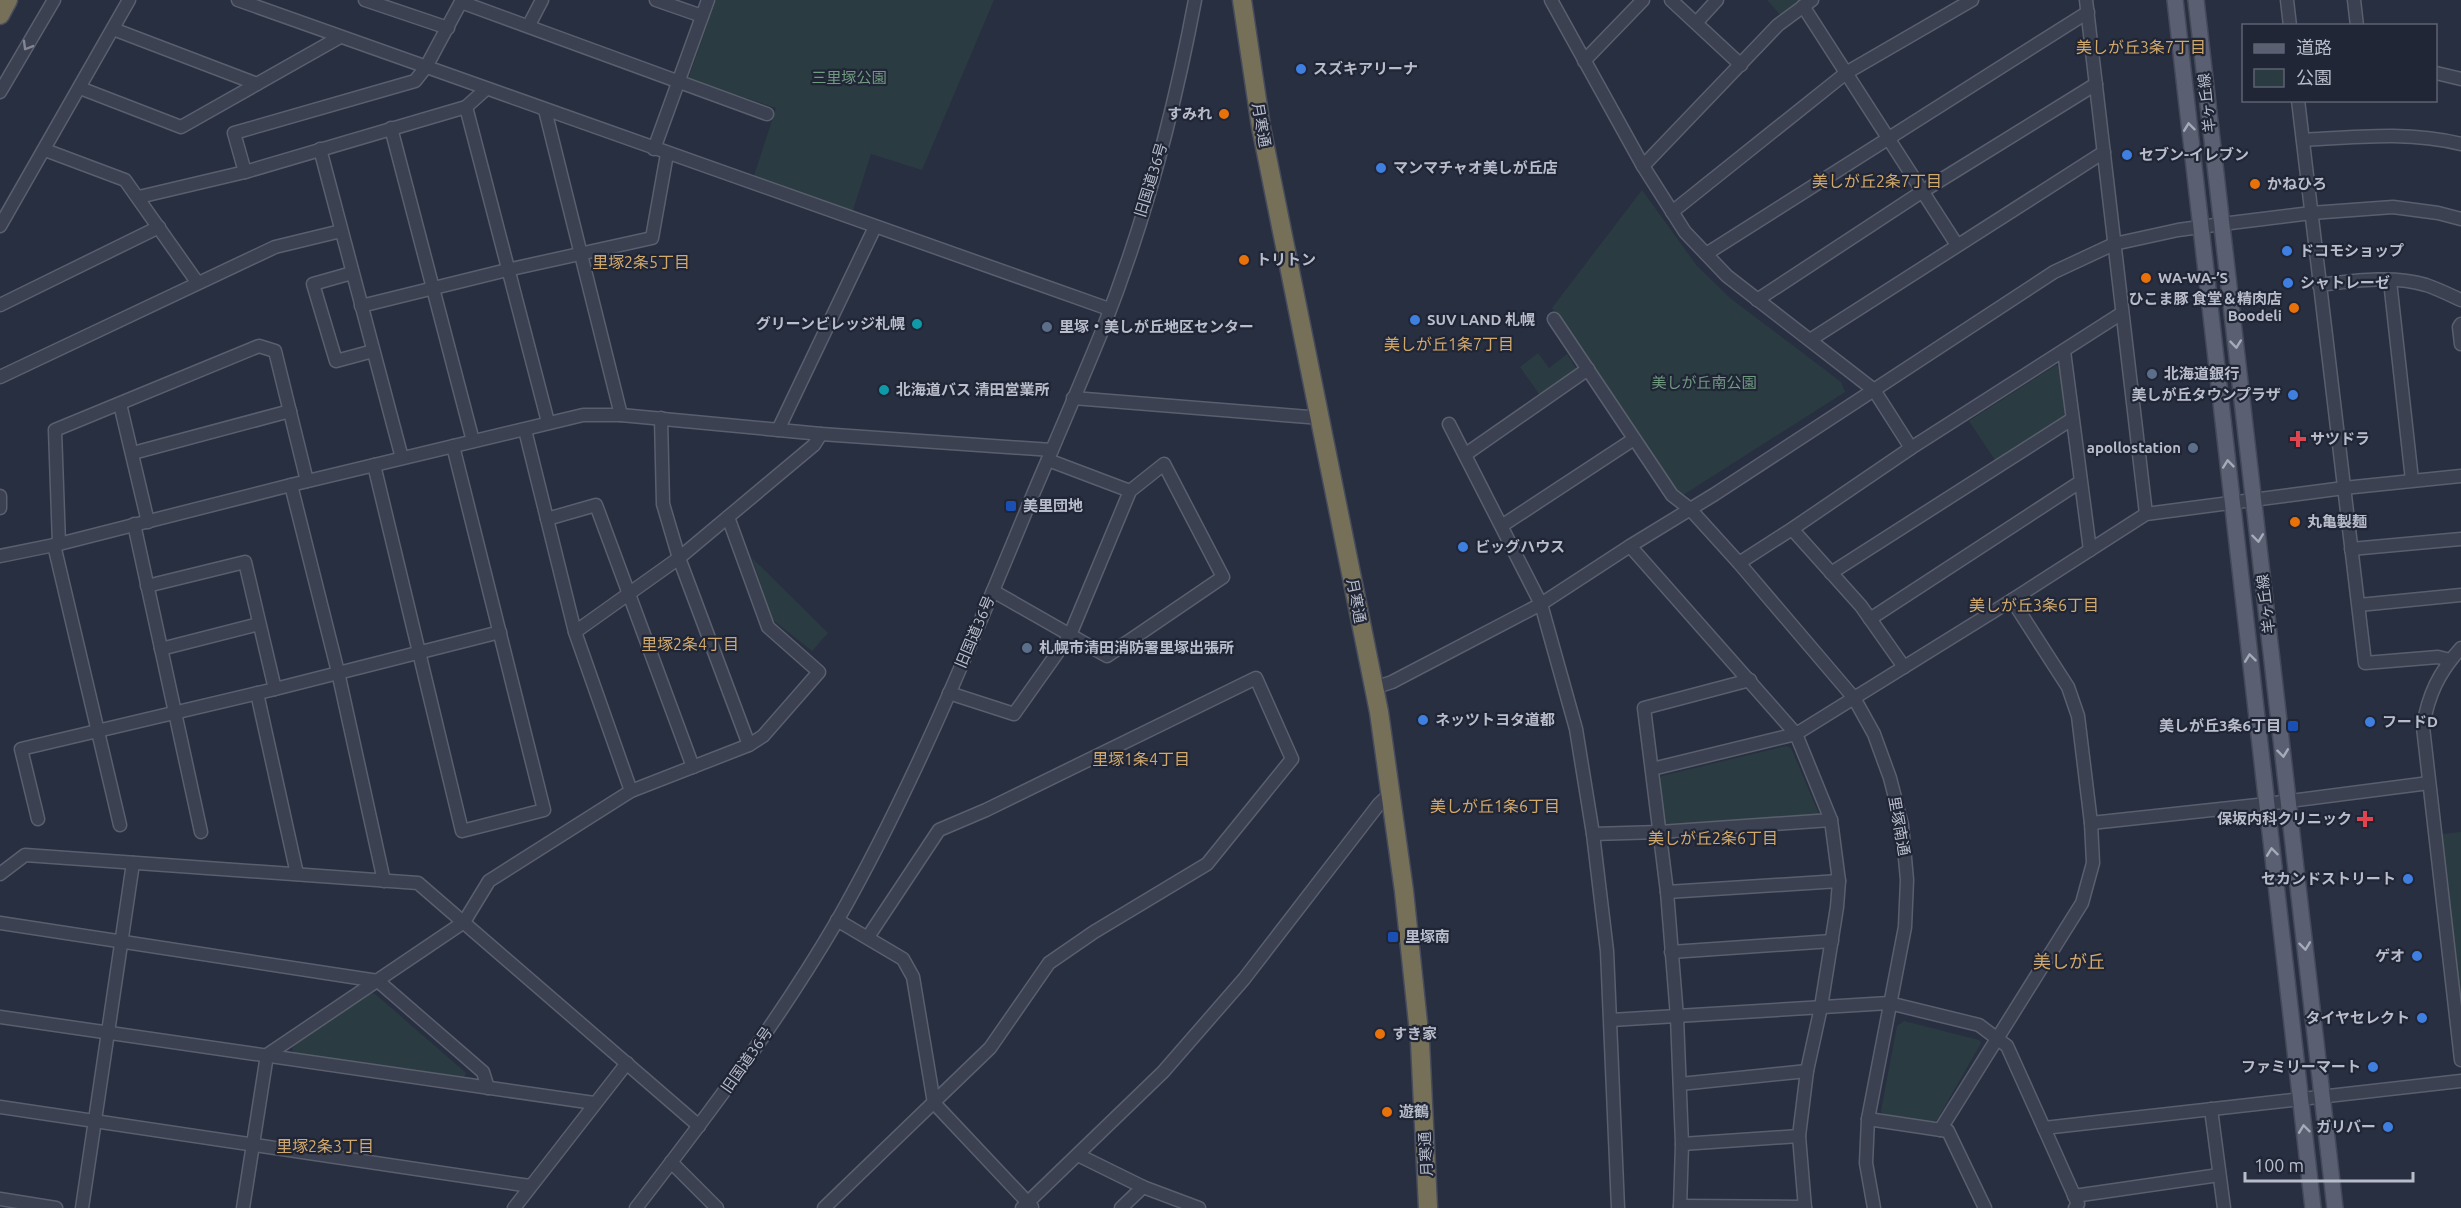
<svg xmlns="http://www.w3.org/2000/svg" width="2461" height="1208" font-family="Ubuntu,'Noto Sans JP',sans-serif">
<rect width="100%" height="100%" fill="#282f41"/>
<g fill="#2a3c42">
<polygon points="716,0 994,0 922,170 871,154 852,213 753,179 776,108 692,80 689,77"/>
<polygon points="1767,0 1812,0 1785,20"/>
<polygon points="1642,190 1697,266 1730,298 1841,382 1845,392 1680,497 1552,308"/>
<polygon points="1538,353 1549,368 1567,354 1577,370 1542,398 1520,367"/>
<polygon points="2056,365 2060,367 2066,412 2063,416 1995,460 1969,421"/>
<polygon points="752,558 828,633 812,651 773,620"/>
<polygon points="1786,746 1791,748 1819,814 1816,818 1670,828 1665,824 1659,780 1662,776"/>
<polygon points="2461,832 2461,999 2442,834"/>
<polygon points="370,993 375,994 466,1073 462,1081 293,1054 292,1047"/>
<polygon points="1904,1021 1979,1040 1981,1043 1937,1120 1931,1123 1884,1114 1881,1111 1897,1026"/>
</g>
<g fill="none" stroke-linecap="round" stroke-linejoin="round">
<defs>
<g id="minor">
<polyline points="238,0 1109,309"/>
<polyline points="365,0 448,28"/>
<polyline points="656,0 702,16"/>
<polyline points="1551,0 1643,166"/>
<polyline points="1671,0 1741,65"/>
<polyline points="1812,0 1778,25 1643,166 1685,232 1727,276 1874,390 1911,448"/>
<polyline points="2086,0 2146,514"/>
<polyline points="2287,0 2290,26"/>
<polyline points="2354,0 2357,26"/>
<polyline points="461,2 767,114"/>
<polyline points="1803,6 1957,245"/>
<polyline points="1696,23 1717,0"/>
<polyline points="529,25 542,0"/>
<polyline points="113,29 257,84"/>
<polyline points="1584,61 1643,0"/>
<polyline points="2436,73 2461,79"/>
<polyline points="80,88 181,127 340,37"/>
<polyline points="0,92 54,0"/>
<polyline points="2298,100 2365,663 2438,657 2450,660"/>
<polyline points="466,107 548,422"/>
<polyline points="545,110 621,415"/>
<polyline points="391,128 473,441"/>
<path d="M2303,140C2357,137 2408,131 2461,144"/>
<polyline points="320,149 402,458"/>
<polyline points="654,149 708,0"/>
<polyline points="45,150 125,180 197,282"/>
<polyline points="245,172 234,133 415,81 426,67 462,0"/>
<polyline points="139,197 245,172 466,107 486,89"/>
<polyline points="1672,212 1846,73 1972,0"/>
<polyline points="0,226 129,0"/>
<polyline points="1706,254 2088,12"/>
<polyline points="352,273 313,284 336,361 373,351"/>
<polyline points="2390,281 2412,480"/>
<path d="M2319,285C2353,281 2393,275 2426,285C2438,289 2450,295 2461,300"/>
<polyline points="1757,300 1923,191 2096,84"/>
<polyline points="0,305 159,227"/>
<polyline points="361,306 507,270 652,238 667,154"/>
<polyline points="1554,319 1672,495 1690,509 1739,563 1854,698 1874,734 1890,778 1902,825 1907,880 1905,927 1868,1119 1866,1163 1874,1208"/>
<polyline points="2461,324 2459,327 2461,344"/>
<polyline points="1810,340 2104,152"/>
<polyline points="2064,351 2090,550"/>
<polyline points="0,377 275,247 341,231"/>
<polyline points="1073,398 1321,418"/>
<polyline points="120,404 148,522"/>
<polyline points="661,418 663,504 679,558 749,745"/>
<polyline points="1449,424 1541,604 1576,729 1593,834 1607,951 1618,1208"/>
<polyline points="525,430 575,632 679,558 814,445 821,434"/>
<polyline points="778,430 875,227"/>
<polyline points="133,453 290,411"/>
<polyline points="1466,454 1588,369"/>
<polyline points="1048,460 1130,491"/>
<polyline points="374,465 462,831 544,810 453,446"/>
<polyline points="291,485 338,672 384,881"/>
<polyline points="0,496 0,508"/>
<polyline points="547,519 596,505 693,767"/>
<polyline points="134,524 201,832"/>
<polyline points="1503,525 1634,439"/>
<polyline points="1792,529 1861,606 1904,667"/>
<polyline points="59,544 55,430 259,346 275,351 307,481"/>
<polyline points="54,545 120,825"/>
<polyline points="1630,546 1796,734 1831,820 1839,881 1837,907 1821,1007 1807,1071 1799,1136 1805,1208"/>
<polyline points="2351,549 2461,539"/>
<polyline points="0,556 59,544 291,485 583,415 621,415 821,434 1052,450"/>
<polyline points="1739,563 1792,529 1911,448 2122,313"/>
<polyline points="1831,573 2072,419"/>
<polyline points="147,586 245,562 275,689"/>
<polyline points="2359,605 2461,595"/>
<polyline points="1870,619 2080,482"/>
<polyline points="575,632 631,791"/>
<path d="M2461,648C2439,672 2428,695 2423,727L2461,1060"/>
<polyline points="161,649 259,624"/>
<polyline points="1374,688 1392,682 1541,604 1630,546 1715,494 2054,272 2114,244 2178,230 2222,224 2311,213 2393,207 2438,213 2461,219"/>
<polyline points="257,693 297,874"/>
<polyline points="949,693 1014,714 1070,635 1130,491 1164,464 1223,577 1107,656 993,591"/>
<polyline points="1652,769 1796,734 2012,600 2146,514 2344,488 2461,476"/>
<polyline points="38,819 21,749 275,689 500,632"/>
<polyline points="2091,823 2267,804 2429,783"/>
<polyline points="1593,834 1660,832 1831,820"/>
<polyline points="0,874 25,855 418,883 699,1126"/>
<polyline points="1667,892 1839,881"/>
<polyline points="837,920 903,959 913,977 934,1103 1032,1207"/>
<polyline points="0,923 378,981 483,1072 488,1088"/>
<polyline points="1671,952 1832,941"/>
<polyline points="0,1017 594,1103"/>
<polyline points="1611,1020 1889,1003 1979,1025 2007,1046 2044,1128 2461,1081"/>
<polyline points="1680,1084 1807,1071"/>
<polyline points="0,1107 530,1186"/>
<polyline points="2211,1109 2224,1208"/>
<polyline points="1868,1119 1948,1131 1985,1208"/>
<polyline points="2044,1128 2078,1204 2075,1208"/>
<polyline points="1940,1130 2082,903 2093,863 2091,823 2078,716 2068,687 2012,600"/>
<polyline points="1682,1144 1799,1136"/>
<polyline points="1078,1155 1143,1187 1199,1208"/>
<polyline points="671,1162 717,1208"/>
<polyline points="2074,1196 2219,1175"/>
<polyline points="0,1199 56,1208"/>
<polyline points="1680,1206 1805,1207"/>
<polyline points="82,1208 133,863"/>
<polyline points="243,1208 267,1055 464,922 489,881 631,791 749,745 763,736 819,672 768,627 728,517"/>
<polyline points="514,1208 627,1063"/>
<path d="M636,1208C708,1115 778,1022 837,921C915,784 974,637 1034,492C1057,438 1080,385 1102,331C1144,225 1174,112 1195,0"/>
<polyline points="824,1208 990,1048 1049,963 1094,932 1207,864 1292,759 1256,678 986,810 939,830 868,937"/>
<polyline points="1022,1208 1163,1072 1244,979 1379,804 1391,793"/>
<polyline points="1121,1208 1143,1187"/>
<polyline points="1680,1208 1682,1144 1677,1017 1667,892 1644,708 1750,680"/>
</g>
<g id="major">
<path d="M2175,0C2222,403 2266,805 2313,1208"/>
<polyline points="2196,0 2335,1208"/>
</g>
<g id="highway">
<polyline points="1242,0 1261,127 1379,712 1404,891 1420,1042 1428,1208"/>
<polyline points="0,15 8,0"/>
</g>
</defs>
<use href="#minor" stroke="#5a5f6e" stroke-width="15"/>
<use href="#major" stroke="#454a5a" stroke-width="18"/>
<use href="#highway" stroke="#464c5b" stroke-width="21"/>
<use href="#minor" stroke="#3c4151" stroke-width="12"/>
<use href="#major" stroke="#5a6071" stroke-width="15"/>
<use href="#highway" stroke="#777059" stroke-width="18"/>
</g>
<defs><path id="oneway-chevron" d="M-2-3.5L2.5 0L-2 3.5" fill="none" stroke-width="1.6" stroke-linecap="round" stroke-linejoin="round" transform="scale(1.5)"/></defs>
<use stroke="#818594" href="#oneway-chevron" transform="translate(27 46) rotate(120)"/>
<g stroke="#a6aab9">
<use href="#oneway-chevron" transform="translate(2189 127) rotate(-97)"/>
<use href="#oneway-chevron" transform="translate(2236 344) rotate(84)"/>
<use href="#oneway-chevron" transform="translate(2228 464) rotate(-96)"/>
<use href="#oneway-chevron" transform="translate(2258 538) rotate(83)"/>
<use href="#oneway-chevron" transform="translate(2250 658) rotate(-97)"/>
<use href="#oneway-chevron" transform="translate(2283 753) rotate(83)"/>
<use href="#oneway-chevron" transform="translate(2272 852) rotate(-97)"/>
<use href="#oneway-chevron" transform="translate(2305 946) rotate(83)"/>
<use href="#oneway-chevron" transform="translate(2304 1129) rotate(-97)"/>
</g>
<g fill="#3f7fe0" stroke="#202636" stroke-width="2">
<circle cx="1301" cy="69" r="6"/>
<circle cx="2127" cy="155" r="6"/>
<circle cx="1381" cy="168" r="6"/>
<circle cx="2287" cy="251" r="6"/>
<circle cx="2288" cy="283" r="6"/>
<circle cx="1415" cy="320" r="6"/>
<circle cx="2293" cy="395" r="6"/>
<circle cx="1463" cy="547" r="6"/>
<circle cx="1423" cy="720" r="6"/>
<circle cx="2370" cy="722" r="6"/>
<circle cx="2408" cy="879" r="6"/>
<circle cx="2417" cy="956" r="6"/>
<circle cx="2422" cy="1018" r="6"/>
<circle cx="2373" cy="1067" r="6"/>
<circle cx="2388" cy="1127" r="6"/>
</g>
<g fill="#e8710a" stroke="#202636" stroke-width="2">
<circle cx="1224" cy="114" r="6"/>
<circle cx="2255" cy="184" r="6"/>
<circle cx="1244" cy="260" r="6"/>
<circle cx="2146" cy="278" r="6"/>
<circle cx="2294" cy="308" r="6"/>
<circle cx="2295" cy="522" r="6"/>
<circle cx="1380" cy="1034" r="6"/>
<circle cx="1387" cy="1112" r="6"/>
</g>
<g fill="#0f9aa8" stroke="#202636" stroke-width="2">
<circle cx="917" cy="324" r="6"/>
<circle cx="884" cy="390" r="6"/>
</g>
<g fill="#5c6f8a" stroke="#202636" stroke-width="2">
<circle cx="1047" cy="327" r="6"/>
<circle cx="2152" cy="374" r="6"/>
<circle cx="2193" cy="448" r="6"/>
<circle cx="1027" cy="648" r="6"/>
</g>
<g fill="#e0444e" stroke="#202636" stroke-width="2">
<path d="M2295 430h6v6h6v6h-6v6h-6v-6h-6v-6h6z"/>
<path d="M2362 810h6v6h6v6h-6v6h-6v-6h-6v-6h6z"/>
</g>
<g fill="#1a4fb4" stroke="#202636" stroke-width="2">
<rect x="1005" y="500" width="12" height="12" rx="3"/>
<rect x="2287" y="720" width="12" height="12" rx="3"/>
<rect x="1387" y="931" width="12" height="12" rx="3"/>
</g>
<g text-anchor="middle" stroke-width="4.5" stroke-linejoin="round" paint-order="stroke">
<g font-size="15" font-weight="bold" fill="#b9bdcb" stroke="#202636" text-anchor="start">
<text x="1313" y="74">スズキアリーナ</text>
<text x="1212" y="119" text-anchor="end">すみれ</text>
<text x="2139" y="160">セブン-イレブン</text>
<text x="1393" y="173">マンマチャオ美しが丘店</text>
<text x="2267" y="189">かねひろ</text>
<text x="2299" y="256">ドコモショップ</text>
<text x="1256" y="265">トリトン</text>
<text x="2158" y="283">WA-WA-’S</text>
<text x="2300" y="288">シャトレーゼ</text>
<text x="2282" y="304" text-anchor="end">ひこま豚 食堂＆精肉店<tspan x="2282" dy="17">Boodeli</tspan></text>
<text x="1427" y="325">SUV LAND 札幌</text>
<text x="905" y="329" text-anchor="end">グリーンビレッジ札幌</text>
<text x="1059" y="332">里塚・美しが丘地区センター</text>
<text x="2164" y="379">北海道銀行</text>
<text x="896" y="395">北海道バス 清田営業所</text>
<text x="2281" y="400" text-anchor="end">美しが丘タウンプラザ</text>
<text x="2310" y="444">サツドラ</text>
<text x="2181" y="453" text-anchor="end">apollostation</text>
<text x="1023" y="511">美里団地</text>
<text x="2307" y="527">丸亀製麺</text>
<text x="1475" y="552">ビッグハウス</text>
<text x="1039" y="653">札幌市清田消防署里塚出張所</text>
<text x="1435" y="725">ネッツトヨタ道都</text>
<text x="2382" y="727">フードD</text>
<text x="2281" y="731" text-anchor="end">美しが丘3条6丁目</text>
<text x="2352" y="824" text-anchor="end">保坂内科クリニック</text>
<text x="2396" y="884" text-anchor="end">セカンドストリート</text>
<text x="1405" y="942">里塚南</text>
<text x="2405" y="961" text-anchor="end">ゲオ</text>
<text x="2410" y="1023" text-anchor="end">タイヤセレクト</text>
<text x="1392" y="1039">すき家</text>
<text x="2361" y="1072" text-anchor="end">ファミリーマート</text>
<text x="1399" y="1117">遊鶴</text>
<text x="2376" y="1132" text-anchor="end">ガリバー</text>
</g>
<g font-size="15" fill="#719b81" stroke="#202636">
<text x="849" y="83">三里塚公園</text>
<text x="1704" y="388">美しが丘南公園</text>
</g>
<g font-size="15" fill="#b9bdcb" stroke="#202636">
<text transform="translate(2207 103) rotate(-96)" y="5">羊ヶ丘線</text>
<text transform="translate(1261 125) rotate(80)" y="5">月寒通</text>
<text transform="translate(1151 180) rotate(-73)" y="5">旧国道36号</text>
<text transform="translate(1356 601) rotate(79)" y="5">月寒通</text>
<text transform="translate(2266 604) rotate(-97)" y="5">羊ヶ丘線</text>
<text transform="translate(975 632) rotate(-67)" y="5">旧国道36号</text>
<text transform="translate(1899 826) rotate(80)" y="5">里塚南通</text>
<text transform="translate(747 1060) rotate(-55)" y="5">旧国道36号</text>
<text transform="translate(1426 1154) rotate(-93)" y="5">月寒通</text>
</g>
<g font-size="16" fill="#d2a96c" stroke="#202636">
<text x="2141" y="53">美しが丘3条7丁目</text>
<text x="1877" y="187">美しが丘2条7丁目</text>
<text x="641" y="268">里塚2条5丁目</text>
<text x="1449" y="350">美しが丘1条7丁目</text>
<text x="2034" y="611">美しが丘3条6丁目</text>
<text x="690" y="650">里塚2条4丁目</text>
<text x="1141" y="765">里塚1条4丁目</text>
<text x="1495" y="812">美しが丘1条6丁目</text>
<text x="1713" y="844">美しが丘2条6丁目</text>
<text x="325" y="1152">里塚2条3丁目</text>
</g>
<g font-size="18" fill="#d2a96c" stroke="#202636">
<text x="2069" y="968">美しが丘</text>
</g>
</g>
<rect x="2242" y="24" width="195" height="78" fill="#202636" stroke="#5d6272" stroke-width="1.5"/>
<rect x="2254" y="44" width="30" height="9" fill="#5a6071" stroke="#5d6272" stroke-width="1.5"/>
<text x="2296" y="54" font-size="18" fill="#b9bdcb">道路</text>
<rect x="2254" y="69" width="30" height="18" fill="#2a3c42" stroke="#5d6272" stroke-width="1.5"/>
<text x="2296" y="84" font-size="18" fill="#b9bdcb">公園</text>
<path d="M2245 1172v9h168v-9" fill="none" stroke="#b9bdcb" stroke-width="3"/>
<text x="2254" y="1172" font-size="18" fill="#b9bdcb" stroke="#202636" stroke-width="4.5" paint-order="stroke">100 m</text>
</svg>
